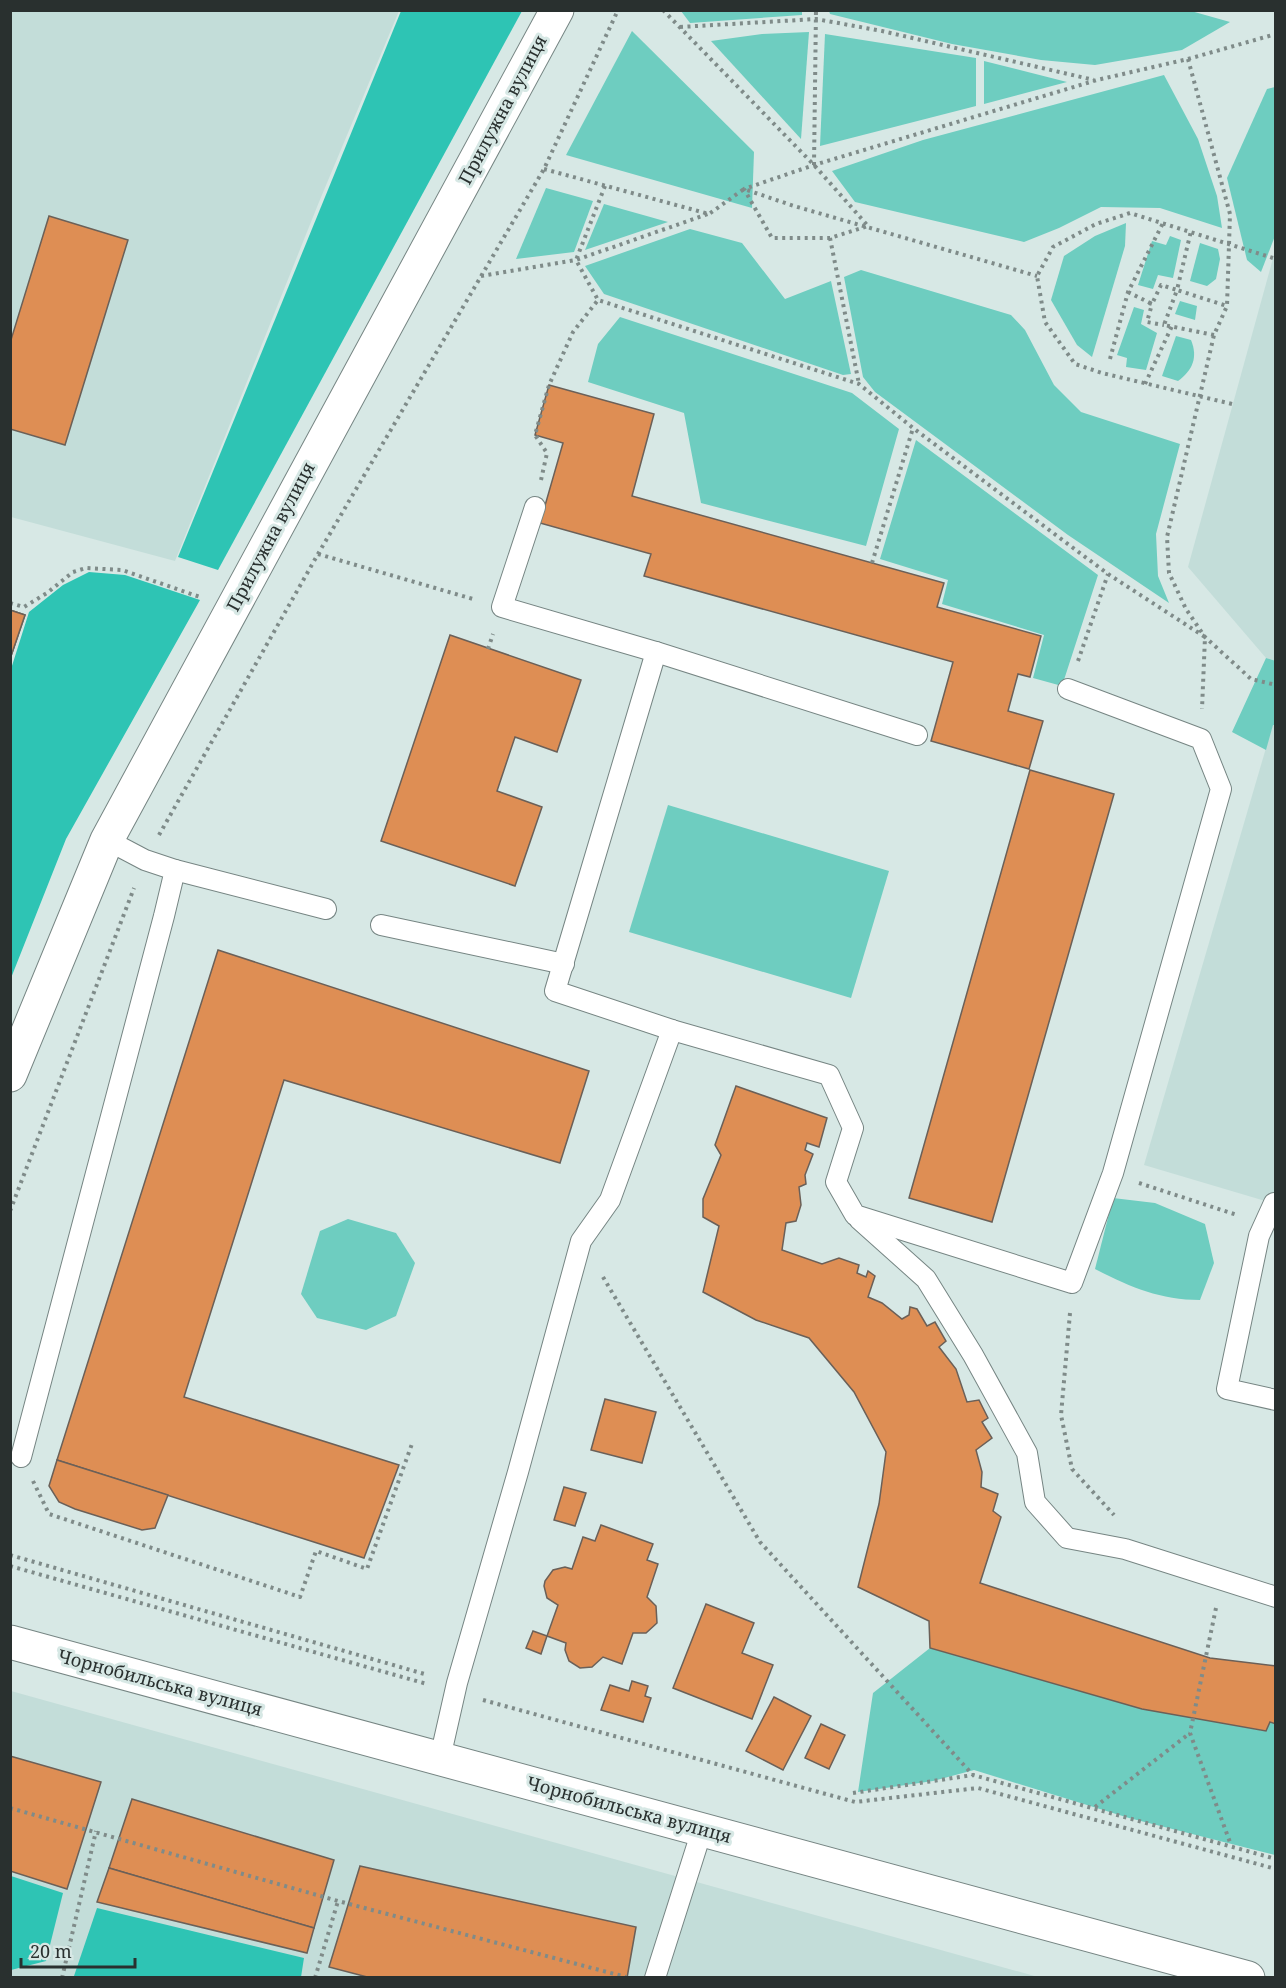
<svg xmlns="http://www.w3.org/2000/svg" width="1286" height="1988" font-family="'Noto Serif',serif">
<rect width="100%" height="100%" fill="#d7e8e5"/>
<g fill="#c3ddd9">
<polygon points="10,11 399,11 319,202 175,561 11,517"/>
<polygon points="1275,251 1275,661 1266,658 1188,567"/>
<polygon points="1273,724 1276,725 1275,1204 1144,1165"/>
<polygon points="11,1691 1038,1977 11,1977"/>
</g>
<g fill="#6ecdc0">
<polygon points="681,11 802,11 802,15 690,23"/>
<polygon points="1191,11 1230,22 1182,50 1095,65 1041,60 952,44 830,14 829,11"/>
<polygon points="632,31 754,152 752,208 566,155"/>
<polygon points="809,32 801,139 711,41 762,34"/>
<polygon points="825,34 976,58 976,106 820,146"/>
<polygon points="984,61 1067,82 984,104"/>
<polygon points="1164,75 1198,139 1217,196 1222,228 1160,208 1101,207 1059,228 1024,242 855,202 832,171 923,140"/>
<polygon points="1275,87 1275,236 1261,272 1247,260 1227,178 1267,89"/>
<polygon points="546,188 593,201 574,252 516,259"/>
<polygon points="604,204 668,222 585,250"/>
<polygon points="1126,223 1125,246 1092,357 1077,345 1051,300 1064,256 1095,236"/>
<polygon points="690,229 742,243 785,299 831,281 851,374 843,375 604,294 585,266"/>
<polygon points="1170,236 1181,240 1173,278 1158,275 1153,289 1138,285 1152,241 1166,245"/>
<polygon points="1200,243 1218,249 1220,259 1216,279 1207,286 1190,281"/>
<polygon points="861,270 1011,315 1025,330 1054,385 1081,412 1180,444 1156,534 1158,576 1169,603 1068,535 875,392 863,377 844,277"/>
<polygon points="1180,301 1197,306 1195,320 1175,314"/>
<polygon points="1134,307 1144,310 1141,324 1157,333 1146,370 1126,367 1127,358 1117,355"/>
<polygon points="620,317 852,393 899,429 866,546 701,503 684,413 588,382 598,344"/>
<path d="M1176,336L1191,340C1198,357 1193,370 1178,381L1162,376Z"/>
<polygon points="916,440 1098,575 1062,686 1033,678 1044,635 942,604 948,580 880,559"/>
<polygon points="1266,658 1276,661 1275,725 1273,725 1266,750 1232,732"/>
<polygon points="668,805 889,871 851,998 629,932"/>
<path d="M1113,1198L1155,1203L1205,1224L1214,1263L1200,1300C1160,1300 1130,1287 1095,1269Z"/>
<polygon points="348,1219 396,1233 415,1263 396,1316 366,1330 317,1318 301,1294 320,1231"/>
<path d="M930,1648C1041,1680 1151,1712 1265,1731L1270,1722L1275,1724V1855L1129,1818L974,1770L933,1781L858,1792L873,1693Z"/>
</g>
<g fill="#2ec4b4">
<polygon points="401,11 522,11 218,570 178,557"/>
<polygon points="89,572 125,575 200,600 66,839 11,978 11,669 29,612 63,585"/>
<polygon points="11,1876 63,1893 46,1961 11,1970"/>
<polygon points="97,1908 304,1958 301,1977 74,1976"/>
</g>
<g fill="#de8e54" stroke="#6b6058" stroke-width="1.5">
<polygon points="49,216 128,240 65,445 10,429 10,343"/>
<polygon points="549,385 654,414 632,496 944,583 937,607 1041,636 1030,677 1018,674 1008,711 1043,721 1029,769 931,741 953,662 644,576 651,554 540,523 563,443 535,435"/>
<polygon points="10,610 25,615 10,659"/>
<polygon points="10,610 25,615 10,659"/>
<polygon points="450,635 581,680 557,752 515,737 497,791 542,807 515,886 381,841"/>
<polygon points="1030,770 1114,794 992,1222 909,1198"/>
<polygon points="218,950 589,1071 560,1163 284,1080 184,1397 399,1465 364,1558 57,1460"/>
<polygon points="736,1086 827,1118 819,1147 807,1143 805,1150 813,1154 805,1175 806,1184 799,1187 801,1205 796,1221 786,1223 782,1250 822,1264 839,1258 859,1265 857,1273 866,1277 868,1271 875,1276 868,1297 882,1303 902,1319 909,1315 910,1307 917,1309 927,1326 935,1322 946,1341 939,1347 956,1369 967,1402 979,1400 988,1418 982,1422 992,1438 976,1450 982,1472 981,1487 998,1494 993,1511 1001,1517 980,1583 1210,1658 1276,1666 1276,1724 1270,1722 1266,1731 1142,1709 930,1648 929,1621 858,1587 879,1504 886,1452 854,1392 809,1338 756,1320 703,1292 719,1226 703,1217 703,1199 721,1155 715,1145"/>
<polygon points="605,1399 656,1412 642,1463 591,1450"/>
<polygon points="57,1460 168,1495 155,1528 142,1530 75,1509 59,1502 49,1486"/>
<polygon points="564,1487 586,1493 575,1526 554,1520"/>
<polygon points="601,1525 653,1544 647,1560 658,1564 647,1597 656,1606 657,1623 646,1633 633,1633 622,1664 603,1657 592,1667 580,1668 569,1661 565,1650 566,1643 547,1636 558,1605 547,1598 544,1586 545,1581 553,1570 565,1567 572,1569 583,1537 595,1541"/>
<polygon points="706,1604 754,1623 742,1653 773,1665 752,1719 673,1688"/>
<polygon points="533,1631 547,1636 541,1654 526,1648"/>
<polygon points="632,1681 648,1686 645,1696 651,1698 643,1722 601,1710 610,1685 629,1691"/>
<polygon points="774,1697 811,1716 783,1770 746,1751"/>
<polygon points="821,1724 845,1735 829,1769 805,1758"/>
<polygon points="10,1756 101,1782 67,1889 10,1871"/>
<polygon points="132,1799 334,1860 314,1928 109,1868"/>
<polygon points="360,1866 636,1927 627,1978 371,1978 329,1967"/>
<polygon points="109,1868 314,1928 307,1953 97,1902"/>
</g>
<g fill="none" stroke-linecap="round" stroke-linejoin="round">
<defs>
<g id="lane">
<polyline points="656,652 917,735"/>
<polyline points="175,870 326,909"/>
<polyline points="381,925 564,964"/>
<polyline points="672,1030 829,1075 853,1128 836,1182 855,1215 1072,1283 1113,1173 1221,789 1201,739 1068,689"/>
<polyline points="1274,1203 1259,1236 1227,1389 1276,1400"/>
<polyline points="859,1219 926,1279 973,1355 1027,1453 1035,1502 1067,1538 1125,1549 1276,1597"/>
<polyline points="21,1457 164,916 175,870 145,860 107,840"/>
<polyline points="440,1758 457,1683 518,1472 581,1241 610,1200 672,1030 555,991 656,652 502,607 535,507"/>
<polyline points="655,1978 702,1830"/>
</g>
<g id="secondary">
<polyline points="10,1075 107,840 557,10"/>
<polyline points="10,1642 1248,1978"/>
</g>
</defs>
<use href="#lane" stroke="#768583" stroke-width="22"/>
<use href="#secondary" stroke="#768583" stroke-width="35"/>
<g stroke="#7f8b89" stroke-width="4" stroke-dasharray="3 4.5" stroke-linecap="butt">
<polyline points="663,10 814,165 868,226 830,238 772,238 744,189 814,165 1097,80 1188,59 1276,34"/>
<polyline points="680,27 816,19 882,31 1094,80"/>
<polyline points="1188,59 1230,214 1227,306 1214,335 1167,537 1169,573 1186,609 1205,637 1251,679 1276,685"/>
<polyline points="814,165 816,10"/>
<polyline points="544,169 709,214 744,189 794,206 1037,276"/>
<polyline points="605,186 576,260 598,300 859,384 913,428 1108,574 1205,637 1202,709"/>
<polyline points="830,238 859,384"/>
<polyline points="481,276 576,260 708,214"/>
<polyline points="1128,292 1152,304 1161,285 1177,290 1191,231"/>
<polyline points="1149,303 1152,304 1147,322 1164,325"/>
<polyline points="1214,335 1164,325 1177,290 1227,306"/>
<polyline points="1110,359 1128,292 1163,223"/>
<polyline points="1145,384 1172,326"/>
<polyline points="1232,404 1102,373 1075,364 1045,322 1037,276 1053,247 1096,224 1130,213 1273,258"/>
<polyline points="541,480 547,453 535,435 549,385 573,332 598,300"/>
<polyline points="318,554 473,599"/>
<polyline points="872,563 913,428"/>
<polyline points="10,603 24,607 47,593 73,572 86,568 122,570 200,597"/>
<polyline points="488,649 493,634"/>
<polyline points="1078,661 1108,574"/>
<polyline points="159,835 318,554 544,169 618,10"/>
<polyline points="1139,1183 1237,1215"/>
<polyline points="10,1211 134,888"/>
<polyline points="603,1277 760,1542 973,1775"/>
<polyline points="1070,1313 1061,1415 1072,1469 1114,1515"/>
<polyline points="33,1481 49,1514 300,1597 316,1551 367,1569 413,1441"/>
<polyline points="10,1555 428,1675"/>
<polyline points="10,1566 427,1684"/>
<polyline points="1216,1608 1190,1733 1231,1845"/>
<polyline points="483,1700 855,1802 978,1788 1276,1869"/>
<polyline points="853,1793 973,1775 1276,1859"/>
<polyline points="1095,1807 1190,1733"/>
<polyline points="10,1808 338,1901 626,1977"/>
<polyline points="62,1978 96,1831"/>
<polyline points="315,1978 338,1901"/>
</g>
<use href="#lane" stroke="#fff" stroke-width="20"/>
<use href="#secondary" stroke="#fff" stroke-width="33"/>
</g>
<g text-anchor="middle" stroke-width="6" stroke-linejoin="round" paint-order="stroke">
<g font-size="18" fill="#29302f" stroke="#d7e8e5">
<text transform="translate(503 110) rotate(-62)" y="6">Прилужна вулиця</text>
<text transform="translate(271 537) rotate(-62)" y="6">Прилужна вулиця</text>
<text transform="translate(160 1683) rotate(15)" y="6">Чорнобильська вулиця</text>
<text transform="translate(629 1810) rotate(15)" y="6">Чорнобильська вулиця</text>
</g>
</g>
<rect width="1286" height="1988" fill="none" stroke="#29302f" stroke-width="24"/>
<path d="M21 1958v9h114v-9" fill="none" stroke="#29302f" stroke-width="3"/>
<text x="30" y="1958" font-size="18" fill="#29302f" stroke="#d7e8e5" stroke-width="4.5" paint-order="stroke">20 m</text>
</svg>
